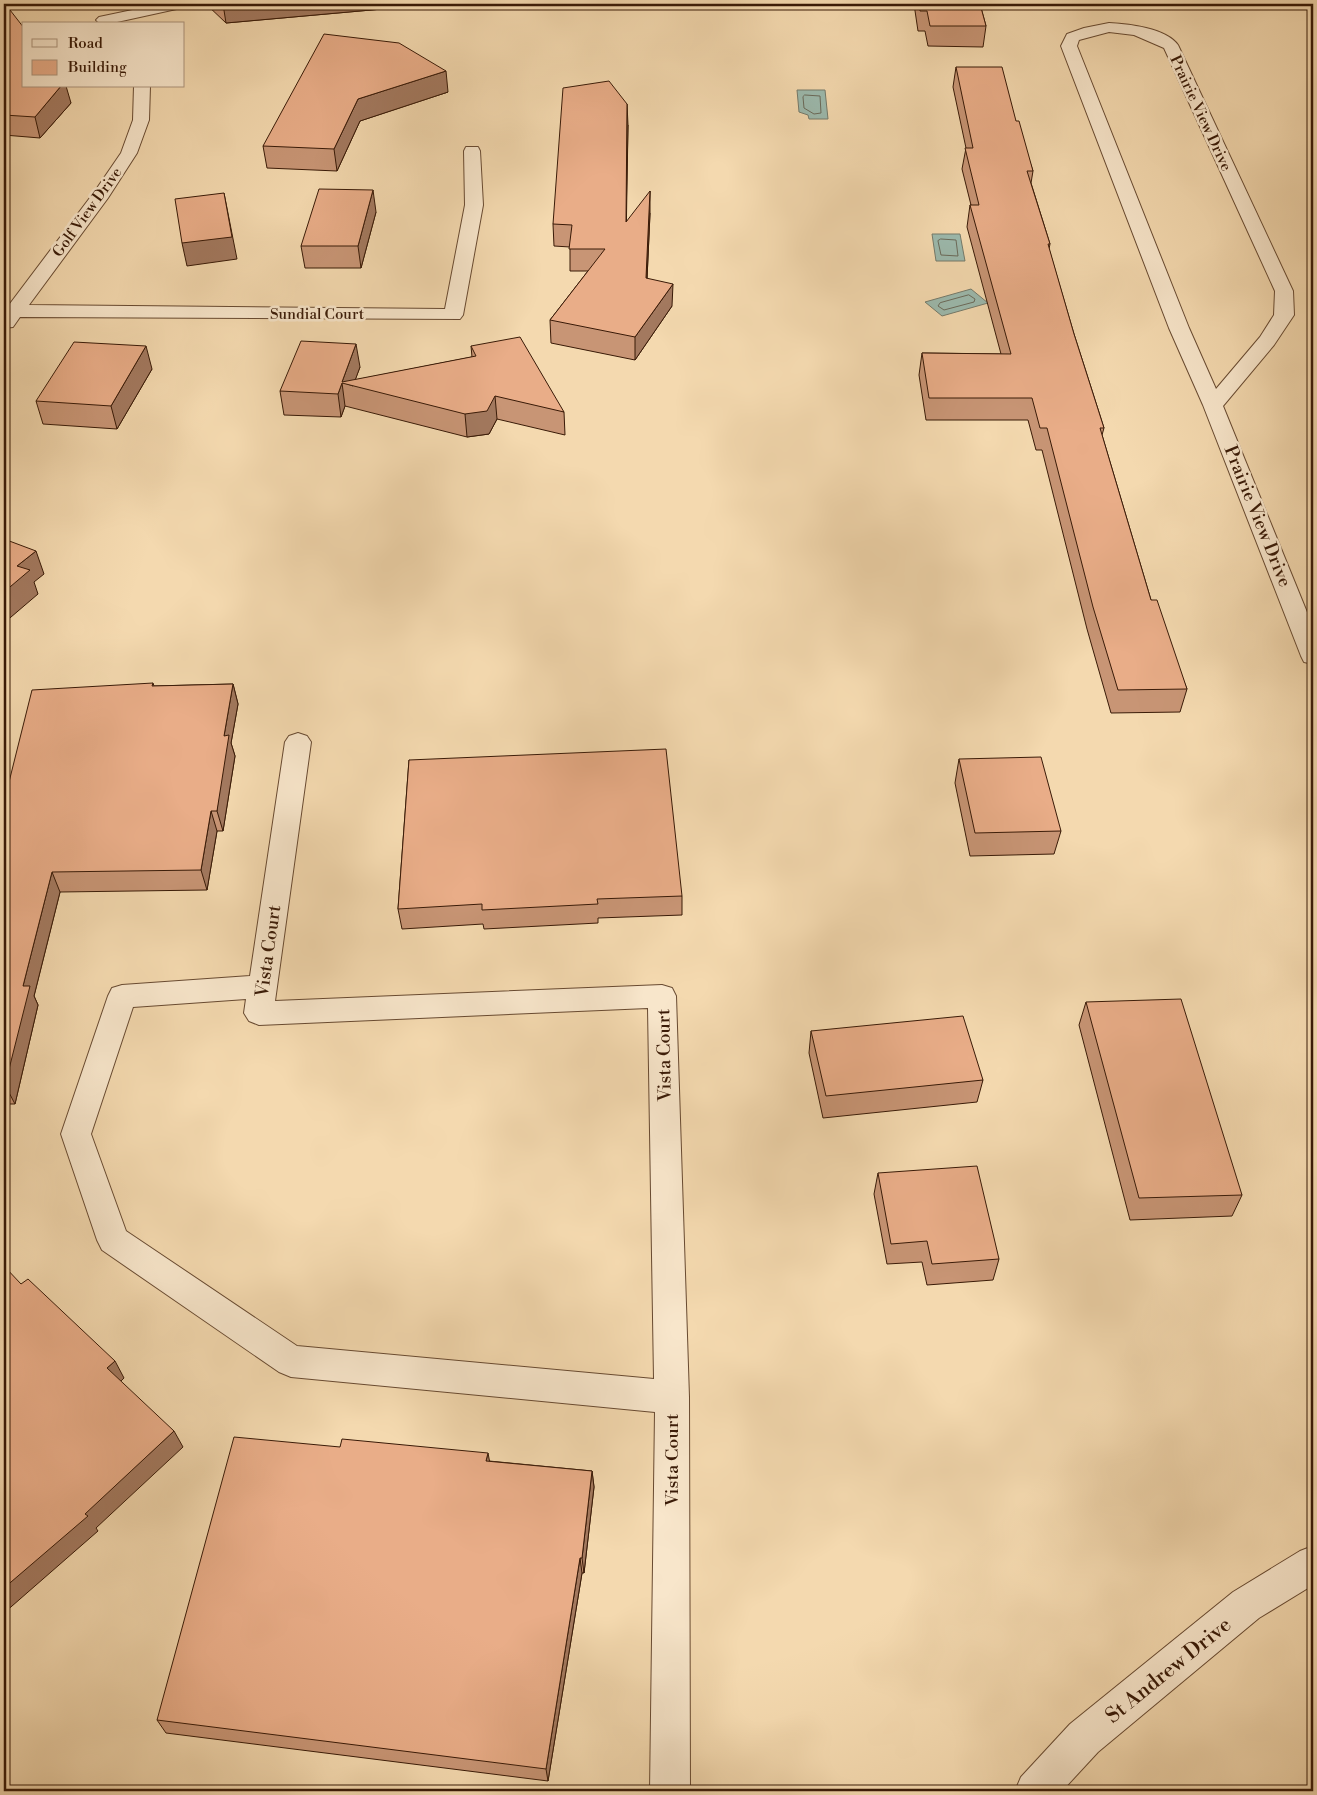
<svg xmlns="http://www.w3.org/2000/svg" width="1317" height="1795" font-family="'Libre Bodoni',serif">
<rect width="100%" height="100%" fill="#f4d9af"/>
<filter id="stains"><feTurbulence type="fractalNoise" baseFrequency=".004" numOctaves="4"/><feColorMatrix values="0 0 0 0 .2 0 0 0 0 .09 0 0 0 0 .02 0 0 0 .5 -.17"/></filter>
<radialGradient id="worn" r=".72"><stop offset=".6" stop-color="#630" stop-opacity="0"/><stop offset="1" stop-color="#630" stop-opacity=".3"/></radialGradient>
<g fill="#9cbaae" stroke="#747a6b">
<polygon points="797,90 825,90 828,119 809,119 808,115 799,112"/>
<polygon points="932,234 960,234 965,261 936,261"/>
<polygon points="971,289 988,303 942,316 925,302"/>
</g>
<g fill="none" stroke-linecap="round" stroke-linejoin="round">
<g stroke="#6a6a5a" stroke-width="1">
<polygon points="805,95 820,96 821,113 814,114 804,108 803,97"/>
<polygon points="941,239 956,240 958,256 941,255 938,241"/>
<polygon points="969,295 975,299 974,302 944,310 938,306 940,303"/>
</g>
<defs>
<path id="service" d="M298,733L307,736L311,742L275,1001L662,985L672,988L676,996L689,1397L690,1791H650L655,1412L291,1377L279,1372L102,1250L97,1240L61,1134L108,996L112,988L122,985L250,976L285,742L289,736ZM246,999L244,1013L249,1021L259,1025L648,1008L654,1379L297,1346L126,1231L91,1134L133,1007Z"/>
<g id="minor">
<polygon points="161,4 188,4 181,8 108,24 99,23 96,20 99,17"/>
<path d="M1109,23C1128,24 1166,28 1178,45L1293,291L1294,315L1274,345L1223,406L1313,627V664L1304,662L1301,656L1203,405L1169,328L1061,46L1067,34L1084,28ZM1109,32L1134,35L1164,48L1275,291L1274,315L1260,337L1216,389L1189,328L1077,46L1079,40Z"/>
<polygon points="134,86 150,86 149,120 137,153 108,198 29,305 445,309 465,205 464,151 466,147 478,147 480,151 483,205 463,315 460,319 20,317 13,327 4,328 4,305 9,305 95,191 121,153 133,120"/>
<polygon points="1313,1546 1313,1585 1259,1618 1098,1752 1062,1791 1015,1791 1021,1777 1070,1724 1233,1592 1300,1551"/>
</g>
</defs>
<use href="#service" stroke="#684a31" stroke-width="2"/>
<use href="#minor" stroke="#684a31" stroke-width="2"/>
<use href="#service" fill="#f8e6cb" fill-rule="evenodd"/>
<use href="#minor" fill="#f8e6cb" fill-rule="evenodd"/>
</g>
<g fill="#c89575" stroke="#391a07">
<polygon points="206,4 427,4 427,5 226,23"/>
<polygon points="914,4 980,4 986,26 983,47 928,46 925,31 918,31"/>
<polygon points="4,9 71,103 40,138 4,135"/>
<polygon points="956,67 1016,121 1033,171 1031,183 1050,244 1049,249 1074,334 1104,428 1102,435 1151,600 1187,689 1180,712 1111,713 1087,629 1042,450 1036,450 1028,420 926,420 919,375 922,353 1001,354 967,227 970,205 971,205 962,169 966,148 953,87"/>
<polygon points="448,92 360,121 337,171 267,168 263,146"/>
<polygon points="628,125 626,221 650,213 647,279 672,306 635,360 551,343 550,320 588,271 570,271 570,247 554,246 553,224"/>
<polygon points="376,212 361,268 305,268 301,246"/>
<polygon points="471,346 564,412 565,435 497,419 489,434 467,437 345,406 341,417 284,415 280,391 360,367 355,380 472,357"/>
<polygon points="152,369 117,429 43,424 36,401"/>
<polygon points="153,683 154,686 233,684 238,704 231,743 235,756 223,831 217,831 207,890 60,892 34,996 38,1005 15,1104 7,1104 4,1120 4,802"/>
<polygon points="959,759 1061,831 1054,854 970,856 955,783"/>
<polygon points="409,760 682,896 682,915 598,918 598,923 484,929 483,924 402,929 398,909"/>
<polygon points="1086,1002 1242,1195 1232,1216 1130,1220 1079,1025"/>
<polygon points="811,1031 983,1080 977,1102 823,1118 809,1053"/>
<polygon points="878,1173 999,1259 993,1280 927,1285 922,1262 887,1264 874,1194"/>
<polygon points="489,1461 592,1471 594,1487 584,1573 582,1573 548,1781 166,1733 157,1720"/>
</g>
<g fill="#a3795f" stroke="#391a07">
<polygon points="223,4 427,4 427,5 226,23"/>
<polygon points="446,71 448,92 360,121 337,171 334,149 358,99"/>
<polygon points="61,86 66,86 71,103 40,138 35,117"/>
<polygon points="627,104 628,125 626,245 626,222"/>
<polygon points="373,190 376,212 361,268 358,246"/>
<polygon points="650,191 650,213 646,301 646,278"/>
<polygon points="224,193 237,259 187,266 182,243"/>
<polygon points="673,284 672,306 635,360 635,337"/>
<polygon points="356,344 360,367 353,386 342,382"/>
<polygon points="146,346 152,369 117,429 111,406"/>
<polygon points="342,383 345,406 341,417 338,394"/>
<polygon points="495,396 497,419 489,434 467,437 465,414"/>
<polygon points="36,551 44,574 34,582 38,594 4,623 4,592 17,566"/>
<polygon points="233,684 238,704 231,743 235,756 223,831 217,811 224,736"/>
<polygon points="211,811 217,831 207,890 201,870"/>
<polygon points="52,872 60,892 34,996 38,1005 15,1104 5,1085 23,986"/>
<polygon points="4,1097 7,1104 4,1120"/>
<polygon points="115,1361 124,1378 117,1385 107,1368"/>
<polygon points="174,1431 183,1447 96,1528 98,1531 4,1613 4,1588"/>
<polygon points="488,1453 491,1469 486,1461"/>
<polygon points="592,1471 594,1487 584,1573 582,1558"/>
<polygon points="580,1558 582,1573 548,1781 546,1769"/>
</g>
<g fill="#e9ad88" stroke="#391a07">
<polygon points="919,4 980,4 986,26 930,26 927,11 920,11"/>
<polygon points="4,9 5,11 10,10 24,28 24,86 61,86 35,117 4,115"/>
<polygon points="324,34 399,43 446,71 358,99 334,149 263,146"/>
<polygon points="956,67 1002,67 1016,121 1019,121 1033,171 1027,171 1050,244 1048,244 1074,334 1104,428 1100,428 1151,600 1157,600 1187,689 1118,690 1093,607 1047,428 1040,428 1032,398 929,398 922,353 1011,354 970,205 979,205 965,148 973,148"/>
<polygon points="609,81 627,104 626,222 650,191 646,278 673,284 635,337 550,320 605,249 569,249 572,225 553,224 563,88"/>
<polygon points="319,189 373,190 358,246 301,246"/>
<polygon points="224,193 232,237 182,243 175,199"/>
<polygon points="520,337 564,412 495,396 487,411 465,414 342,383 338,394 280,391 301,341 356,344 342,382 476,356 471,346"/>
<polygon points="74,342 146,346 111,406 36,401"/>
<polygon points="4,539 36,551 17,566 30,570 4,592"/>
<polygon points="153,683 152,686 233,684 224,736 229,735 217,811 211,811 201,870 52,872 23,986 30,986 5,1085 4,1085 4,802 32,690"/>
<polygon points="666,749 682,896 597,899 598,904 482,910 482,904 398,909 409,760"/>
<polygon points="1041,757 1061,831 975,833 959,759"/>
<polygon points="1181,999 1242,1195 1139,1198 1086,1002"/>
<polygon points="963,1016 983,1080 826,1096 811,1031"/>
<polygon points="977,1166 999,1259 932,1264 927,1241 891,1244 878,1173"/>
<polygon points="4,1266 21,1284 28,1279 115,1361 107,1368 174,1431 85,1514 88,1516 4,1588"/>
<polygon points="234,1437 340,1447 342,1439 488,1453 486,1461 592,1471 582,1558 580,1558 546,1769 157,1720"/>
</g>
<g text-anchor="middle" stroke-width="5" stroke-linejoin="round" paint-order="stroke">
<g font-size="15" fill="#391a07" stroke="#f8e6cb">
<text transform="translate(1201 113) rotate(65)" y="5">Prairie View Drive</text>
<text transform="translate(87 212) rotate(-54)" y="5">Golf View Drive</text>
<text x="317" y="319">Sundial Court</text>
</g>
<g font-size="18" fill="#391a07" stroke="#f8e6cb">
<text transform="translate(1258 516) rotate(68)" y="6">Prairie View Drive</text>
<text transform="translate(268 951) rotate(-82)" y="6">Vista Court</text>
<text transform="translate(664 1055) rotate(-91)" y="6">Vista Court</text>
<text transform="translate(672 1460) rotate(-90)" y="6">Vista Court</text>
</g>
<g font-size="21" fill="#391a07" stroke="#f8e6cb">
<text transform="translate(1168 1670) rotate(-39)" y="7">St Andrew Drive</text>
</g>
</g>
<rect width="1317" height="1795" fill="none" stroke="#f4d9af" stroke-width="20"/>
<rect x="5" y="5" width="1307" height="1785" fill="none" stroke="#391a07" stroke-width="2.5"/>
<rect x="10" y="10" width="1297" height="1775" fill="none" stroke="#391a07"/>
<rect x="22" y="22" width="162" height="65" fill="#f8e6cb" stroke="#ac947d"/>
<rect x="32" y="39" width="25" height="8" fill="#f8e6cb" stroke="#ac947d"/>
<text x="68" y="48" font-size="15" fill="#391a07">Road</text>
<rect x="32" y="60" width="25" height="15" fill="#e9ad88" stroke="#ac947d"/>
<text x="68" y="72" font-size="15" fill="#391a07">Building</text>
<rect width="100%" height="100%" filter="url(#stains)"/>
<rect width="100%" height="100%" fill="url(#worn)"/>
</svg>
